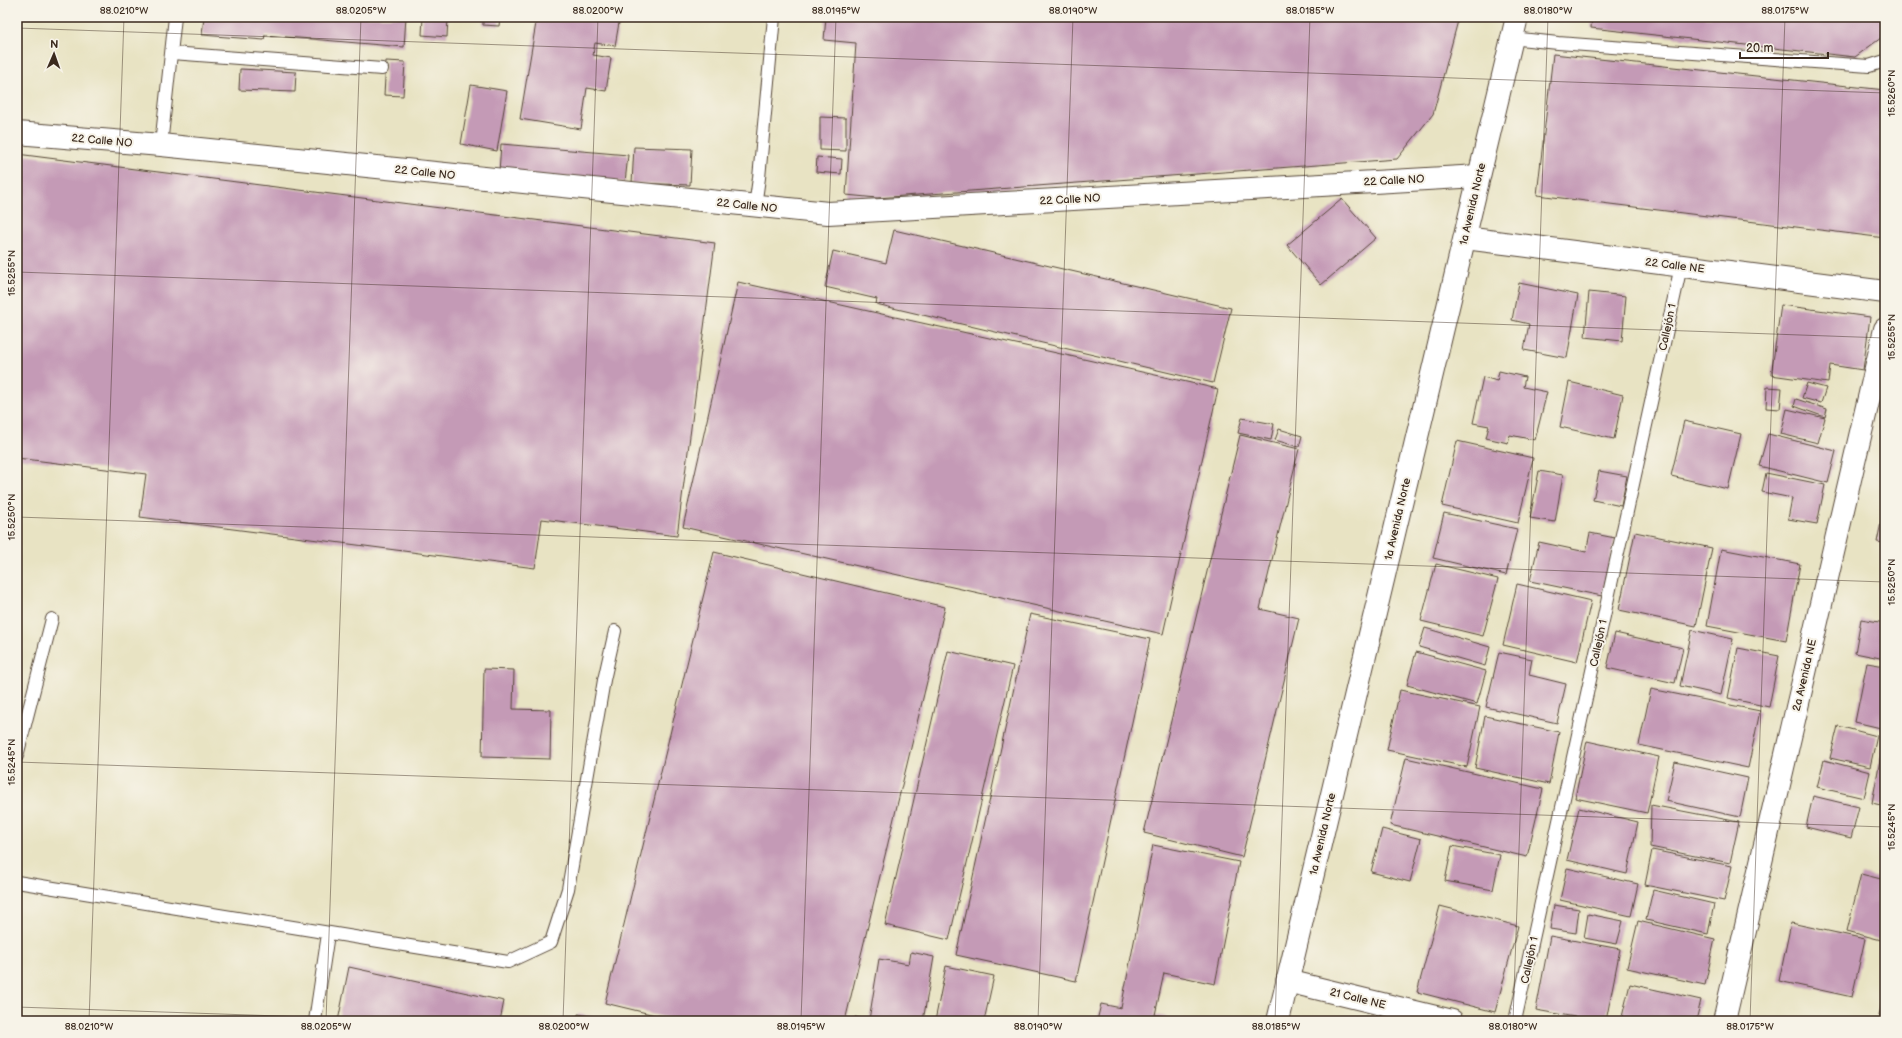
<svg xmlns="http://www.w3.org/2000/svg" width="1902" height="1038" font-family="'Balsamiq Sans',sans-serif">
<rect width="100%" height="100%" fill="#f7f3e8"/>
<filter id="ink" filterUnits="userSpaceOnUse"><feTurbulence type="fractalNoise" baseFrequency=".025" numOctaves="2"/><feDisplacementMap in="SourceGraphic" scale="8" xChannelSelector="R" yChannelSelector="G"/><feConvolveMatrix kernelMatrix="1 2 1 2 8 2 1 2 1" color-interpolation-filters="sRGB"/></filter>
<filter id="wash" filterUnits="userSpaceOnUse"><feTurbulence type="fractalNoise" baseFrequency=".012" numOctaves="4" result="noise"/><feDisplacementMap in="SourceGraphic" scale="16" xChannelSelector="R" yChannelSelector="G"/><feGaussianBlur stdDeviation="0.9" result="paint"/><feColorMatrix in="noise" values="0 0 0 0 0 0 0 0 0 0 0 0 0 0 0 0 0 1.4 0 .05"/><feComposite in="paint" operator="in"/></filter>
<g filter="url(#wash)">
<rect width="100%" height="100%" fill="#e8e3c3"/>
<g id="blocks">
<g fill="#c49ab6">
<polygon points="204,17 406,17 404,47 265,35 264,40 202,35"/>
<polygon points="423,17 448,17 447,37 422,35"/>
<polygon points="483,17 500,17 499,26 483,25"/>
<polygon points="537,17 620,17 615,46 595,43 593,55 611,58 606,91 587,88 581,129 520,119"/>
<polygon points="826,17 1459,17 1433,114 1397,159 877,198 846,195 856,43 824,40"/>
<polygon points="1592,17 1885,17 1885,35 1855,57 1591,28"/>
<polygon points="1553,54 1885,90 1885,238 1537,195"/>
<polygon points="386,61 405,62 403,96 384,95"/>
<polygon points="240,69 296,72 295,92 239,90"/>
<polygon points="471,85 507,91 497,151 461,144"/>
<polygon points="820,117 846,118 846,151 820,150"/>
<polygon points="501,144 628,155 625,182 499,172"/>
<polygon points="634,147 692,149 690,185 632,183"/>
<polygon points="17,154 715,243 677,536 542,519 535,568 140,517 146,474 17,458"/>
<polygon points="817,157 842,159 841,174 816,172"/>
<polygon points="1342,199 1376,238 1321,285 1287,245"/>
<polygon points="894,230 1231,308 1213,383 876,304 877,299 825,287 833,251 886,263"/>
<polygon points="738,282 1218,389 1163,634 683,527"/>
<polygon points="1519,283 1578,295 1567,358 1524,350 1529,324 1512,320"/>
<polygon points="1589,292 1626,296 1622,341 1585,337"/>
<polygon points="1781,305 1870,317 1863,370 1830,365 1828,383 1771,375"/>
<polygon points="1499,371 1525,377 1523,387 1547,392 1535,440 1510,435 1508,443 1486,438 1489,426 1473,423 1483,377 1497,381"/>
<polygon points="1569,382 1623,395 1614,439 1560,427"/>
<polygon points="1807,383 1826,388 1821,403 1802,398"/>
<polygon points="1767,387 1782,388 1780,409 1766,408"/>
<polygon points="1796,399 1827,409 1825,417 1794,406"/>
<polygon points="1787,409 1825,418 1818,443 1781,434"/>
<polygon points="1242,418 1274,424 1271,440 1238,433"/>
<polygon points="1684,421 1741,434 1728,489 1671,476"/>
<polygon points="1279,429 1302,436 1299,447 1275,440"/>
<polygon points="1768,434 1836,451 1828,483 1759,466"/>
<polygon points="1240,435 1299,449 1260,609 1299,618 1242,857 1144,833"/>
<polygon points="1457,441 1533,458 1518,523 1442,506"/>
<polygon points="1539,471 1563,475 1555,522 1530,518"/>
<polygon points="1599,471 1627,476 1621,506 1593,500"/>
<polygon points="1766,473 1825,485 1817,524 1788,519 1792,498 1762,492"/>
<polygon points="1884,508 1885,508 1885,543 1877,542"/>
<polygon points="1444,513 1517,529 1506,575 1433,558"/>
<polygon points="1635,532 1712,548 1696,626 1619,610"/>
<polygon points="1590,533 1615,538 1602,596 1530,581 1539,542 1586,552"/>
<polygon points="1721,549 1800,564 1786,641 1707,626"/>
<polygon points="714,552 945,607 845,1021 680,1021 605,1003"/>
<polygon points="1436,564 1498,579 1483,636 1421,621"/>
<polygon points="1517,584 1591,601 1577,662 1503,645"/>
<polygon points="1030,614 1150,639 1076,981 956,955"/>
<polygon points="1861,619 1885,623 1885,659 1855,653"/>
<polygon points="1425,628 1490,647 1485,666 1419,647"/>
<polygon points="1692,630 1733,639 1721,695 1680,686"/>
<polygon points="1615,633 1683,648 1675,683 1607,668"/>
<polygon points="1738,648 1779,656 1769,707 1728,698"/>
<polygon points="948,651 1013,666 949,940 885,925"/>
<polygon points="1416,652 1486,671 1477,704 1407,685"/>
<polygon points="1499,652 1532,659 1529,675 1566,684 1557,723 1486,707"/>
<polygon points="1867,663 1885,666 1885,729 1855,722"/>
<polygon points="484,669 514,670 513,709 551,710 550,759 482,757"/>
<polygon points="1651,689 1760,711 1748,768 1639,745"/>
<polygon points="1400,690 1480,707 1467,767 1387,750"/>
<polygon points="1485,716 1559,732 1549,784 1475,768"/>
<polygon points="1838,726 1877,736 1870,767 1830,758"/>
<polygon points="1884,738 1885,738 1885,806 1872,803"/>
<polygon points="1587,741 1659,757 1647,813 1575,798"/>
<polygon points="1406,758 1543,789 1527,857 1390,825"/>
<polygon points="1824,760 1870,772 1864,798 1817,787"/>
<polygon points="1675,762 1748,778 1740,817 1666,801"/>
<polygon points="1813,796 1859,807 1851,838 1806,827"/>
<polygon points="1651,805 1739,822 1730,863 1650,847"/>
<polygon points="1579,808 1638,822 1627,874 1567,860"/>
<polygon points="1382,829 1421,839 1410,882 1371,872"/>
<polygon points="1153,845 1239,862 1215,984 1164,973 1155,1015 1171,1018 1170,1021 1097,1021 1101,1004 1121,1008"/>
<polygon points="1452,846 1500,855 1493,890 1445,881"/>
<polygon points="1652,850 1732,866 1724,901 1645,885"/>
<polygon points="1885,855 1885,871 1881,870"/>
<polygon points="1567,868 1638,884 1631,916 1560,900"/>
<polygon points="1861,874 1885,880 1885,941 1847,931"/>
<polygon points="1653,890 1714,904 1708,934 1646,920"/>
<polygon points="1554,905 1579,909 1576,933 1550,929"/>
<polygon points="1440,906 1518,926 1495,1012 1417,992"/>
<polygon points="1588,914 1623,921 1617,944 1584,938"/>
<polygon points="1638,921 1715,939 1705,985 1627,968"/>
<polygon points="1791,923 1865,939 1852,997 1779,981"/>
<polygon points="1550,936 1620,949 1606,1021 1597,1021 1536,1010"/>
<polygon points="911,952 934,957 923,1021 854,1021 855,1017 869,1020 879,959 909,964"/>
<polygon points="946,966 994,976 984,1021 935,1021"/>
<polygon points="349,967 504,1001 500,1021 338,1021"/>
<polygon points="1630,984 1701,1000 1696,1021 1621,1021"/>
<polygon points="1884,992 1885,992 1885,1017 1879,1016"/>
<polygon points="578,1014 613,1020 613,1021 577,1021"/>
</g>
</g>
</g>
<g filter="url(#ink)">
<use href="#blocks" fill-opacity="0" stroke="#554637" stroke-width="1"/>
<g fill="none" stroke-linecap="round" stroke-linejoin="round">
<defs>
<g id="service">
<polyline points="1511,38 1558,43 1869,66 1885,61"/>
<polyline points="172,53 382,69"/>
<polyline points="161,145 175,17"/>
<polyline points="755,206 759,178 774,17"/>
<polyline points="17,756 52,619"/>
<polyline points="17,882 508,962 551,942 568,889 604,680 615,631"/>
<polyline points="315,1021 328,934"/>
<polyline points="1515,1021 1681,266"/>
</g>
<g id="minor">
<polyline points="17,133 161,145 828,213 1479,176"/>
<polyline points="1465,238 1885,292"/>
<polyline points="1287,981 1452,1021"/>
<polyline points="1724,1021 1885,329"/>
</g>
<polyline id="tertiary" points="1278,1021 1517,17"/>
</defs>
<use href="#service" stroke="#554637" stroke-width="14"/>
<use href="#minor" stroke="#554637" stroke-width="24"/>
<use href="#tertiary" stroke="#554637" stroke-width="24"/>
<use href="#service" stroke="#fff" stroke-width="12"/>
<use href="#minor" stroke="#fff" stroke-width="22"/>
<use href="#tertiary" stroke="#fff" stroke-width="22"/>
</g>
</g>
<path fill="none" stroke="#3b2a1e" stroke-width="1" stroke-opacity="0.45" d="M17,28L1885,93M17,272L1885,338M17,517L1885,582M17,762L1885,827M17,1007L424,1021M89,1021L124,17M326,1021L361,17M563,1021L598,17M801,1021L836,17M1038,1021L1073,17M1275,1021L1310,17M1513,1021L1548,17M1750,1021L1785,17"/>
<g text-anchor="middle" stroke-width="4" stroke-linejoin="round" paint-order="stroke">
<g font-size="11" fill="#3b2a1e" stroke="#f7f3e8">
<text transform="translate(102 140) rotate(5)" y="4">22 Calle NO</text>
<text transform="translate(425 172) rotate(6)" y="4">22 Calle NO</text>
<text transform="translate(1394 180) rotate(-3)" y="4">22 Calle NO</text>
<text transform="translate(1070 199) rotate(-3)" y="4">22 Calle NO</text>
<text transform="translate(1472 204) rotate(-77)" y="4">1a Avenida Norte</text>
<text transform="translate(747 205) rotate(6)" y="4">22 Calle NO</text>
<text transform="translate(1675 265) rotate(7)" y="4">22 Calle NE</text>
<text transform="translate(1667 327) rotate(-78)" y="4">Callejón 1</text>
<text transform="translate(1397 519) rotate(-77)" y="4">1a Avenida Norte</text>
<text transform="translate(1598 643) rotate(-78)" y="4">Callejón 1</text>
<text transform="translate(1804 675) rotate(-77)" y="4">2a Avenida NE</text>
<text transform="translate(1322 834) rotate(-77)" y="4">1a Avenida Norte</text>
<text transform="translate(1529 960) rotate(-78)" y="4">Callejón 1</text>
<text transform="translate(1358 998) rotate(14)" y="4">21 Calle NE</text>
</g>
</g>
<rect width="1902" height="1038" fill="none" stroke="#f7f3e8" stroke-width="44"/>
<g transform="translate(54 54) rotate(2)" stroke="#f7f3e8" stroke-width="3" paint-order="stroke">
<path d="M0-3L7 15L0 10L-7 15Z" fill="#3b2a1e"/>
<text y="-6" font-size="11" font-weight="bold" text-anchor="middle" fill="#3b2a1e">N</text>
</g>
<path d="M1740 52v6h88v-6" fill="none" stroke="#3b2a1e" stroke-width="2"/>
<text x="1746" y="52" font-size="12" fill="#3b2a1e" stroke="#f7f3e8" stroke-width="3" paint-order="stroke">20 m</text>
<rect x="22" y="22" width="1858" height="994" fill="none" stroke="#3b2a1e" stroke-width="1.5"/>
<g font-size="10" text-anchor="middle" fill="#3b2a1e">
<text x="124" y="14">88.0210°W</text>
<text x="361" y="14">88.0205°W</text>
<text x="598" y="14">88.0200°W</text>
<text x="836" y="14">88.0195°W</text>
<text x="1073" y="14">88.0190°W</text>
<text x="1310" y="14">88.0185°W</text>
<text x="1548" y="14">88.0180°W</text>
<text x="1785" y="14">88.0175°W</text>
<text transform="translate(1891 93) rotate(-90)" y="4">15.5260°N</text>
<text transform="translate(11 273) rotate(-90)" y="4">15.5255°N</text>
<text transform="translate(1891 337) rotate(-90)" y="4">15.5255°N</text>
<text transform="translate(11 517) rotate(-90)" y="4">15.5250°N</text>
<text transform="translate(1891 582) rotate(-90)" y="4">15.5250°N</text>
<text transform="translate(11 762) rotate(-90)" y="4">15.5245°N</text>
<text transform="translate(1891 827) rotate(-90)" y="4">15.5245°N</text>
<text x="89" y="1030">88.0210°W</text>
<text x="326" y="1030">88.0205°W</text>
<text x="564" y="1030">88.0200°W</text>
<text x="801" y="1030">88.0195°W</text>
<text x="1038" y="1030">88.0190°W</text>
<text x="1276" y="1030">88.0185°W</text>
<text x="1513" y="1030">88.0180°W</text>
<text x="1750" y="1030">88.0175°W</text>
</g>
</svg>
